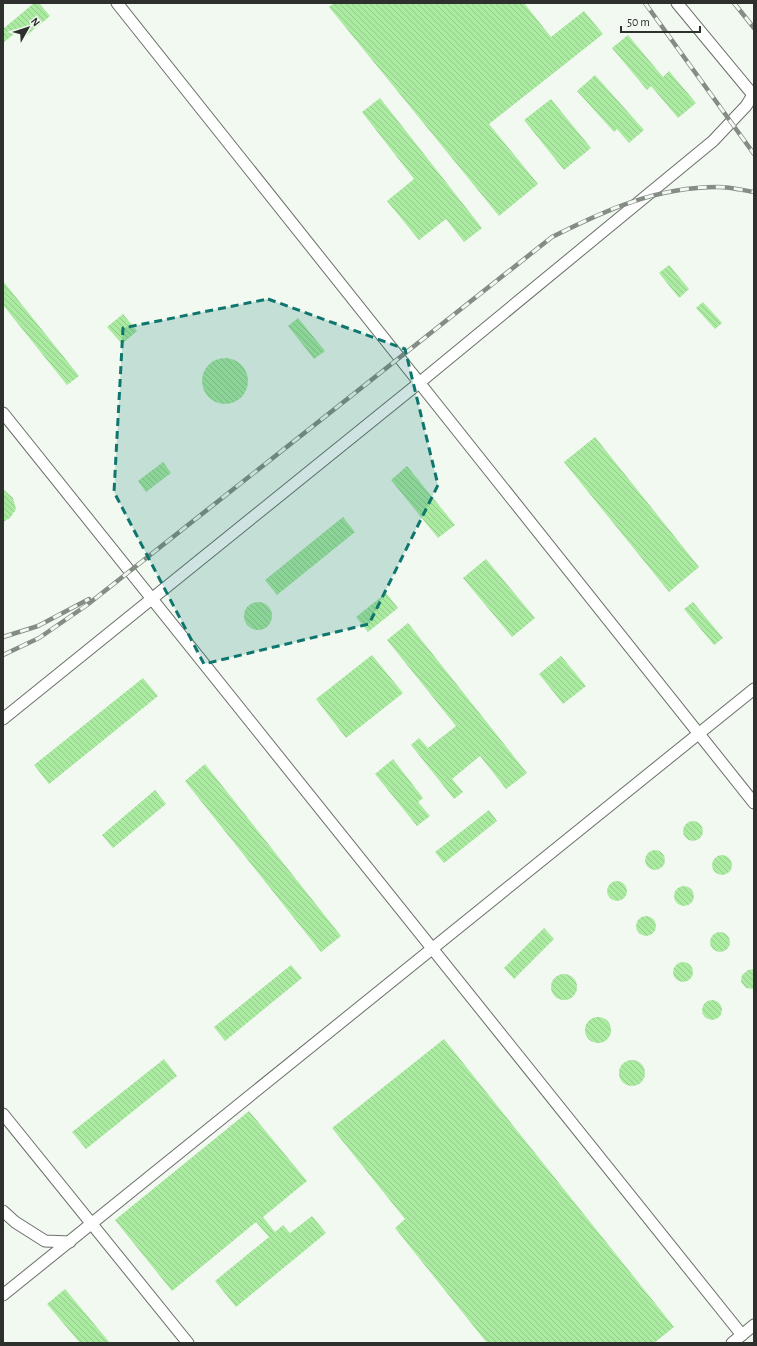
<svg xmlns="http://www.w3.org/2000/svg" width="757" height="1346" font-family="'Alegreya Sans',sans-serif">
<defs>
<pattern id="building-back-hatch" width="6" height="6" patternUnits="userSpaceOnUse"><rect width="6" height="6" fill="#abeaa1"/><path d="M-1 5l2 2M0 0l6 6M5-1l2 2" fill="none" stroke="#93c98b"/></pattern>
</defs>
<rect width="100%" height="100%" fill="#f1f9f0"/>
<g fill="url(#building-back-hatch)">
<polygon points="34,3 39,3 50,16 26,36 20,29 3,43 3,29"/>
<polygon points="334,3 524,3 551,37 584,11 603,34 489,124 538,184 499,216 329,7"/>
<polygon points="628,35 663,77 669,71 696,103 678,118 651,86 647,90 612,48"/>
<polygon points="595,75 644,130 629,143 617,129 614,132 577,91"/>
<polygon points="380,98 482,228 464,242 446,219 419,240 387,201 414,179 362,112"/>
<polygon points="551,99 591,148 564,170 524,120"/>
<polygon points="669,265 689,289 679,298 659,273"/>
<polygon points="3,281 79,376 67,385 3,305"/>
<polygon points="703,302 722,323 715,329 696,308"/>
<polygon points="123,314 137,331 122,344 107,327"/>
<polygon points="298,318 325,351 314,359 288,326"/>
<circle cx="225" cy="381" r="23"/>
<polygon points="595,437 699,567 669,592 564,462"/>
<polygon points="163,462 171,473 146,492 138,481"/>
<polygon points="407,466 455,525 438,538 391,480"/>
<polygon points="3,489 13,498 16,509 10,518 3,522"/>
<polygon points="343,517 355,532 277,595 265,580"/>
<polygon points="486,559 535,618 512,637 463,578"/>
<polygon points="386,593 398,608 368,632 356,617"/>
<polygon points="693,602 723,638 714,645 684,609"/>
<circle cx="258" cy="616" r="14"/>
<polygon points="408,623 527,773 506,789 480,756 452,779 463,792 454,799 411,745 419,738 428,748 456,726 387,640"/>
<polygon points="372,655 403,693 346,738 316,699"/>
<polygon points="561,656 586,686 563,704 539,674"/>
<polygon points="143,678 158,696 49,784 34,765"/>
<polygon points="393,759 423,798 418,802 430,816 417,826 375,774"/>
<polygon points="205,764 341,936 321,952 185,781"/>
<polygon points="155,790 166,804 113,848 102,835"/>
<polygon points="489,810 497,821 444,863 435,852"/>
<circle cx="693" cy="831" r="10"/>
<circle cx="655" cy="860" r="10"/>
<circle cx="722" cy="865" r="10"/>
<circle cx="617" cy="891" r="10"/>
<circle cx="684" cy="896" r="10"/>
<circle cx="646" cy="926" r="10"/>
<polygon points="544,928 554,939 514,979 504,968"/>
<circle cx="720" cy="942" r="10"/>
<circle cx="683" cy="972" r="10"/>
<polygon points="291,965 302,978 225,1041 214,1027"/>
<polygon points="754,969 754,989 746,988 741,982 742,975 748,970"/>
<circle cx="564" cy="987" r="13"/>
<circle cx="712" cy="1010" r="10"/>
<circle cx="598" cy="1030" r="13"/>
<polygon points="444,1039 674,1327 654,1343 487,1343 395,1228 405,1219 332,1128"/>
<polygon points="164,1059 177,1076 86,1149 72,1132"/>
<circle cx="632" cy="1073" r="13"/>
<polygon points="249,1111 307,1181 263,1217 275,1232 283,1225 290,1233 312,1216 326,1233 236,1307 215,1281 269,1237 256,1222 172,1291 115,1220"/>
<polygon points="65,1289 110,1343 80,1343 47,1304"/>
</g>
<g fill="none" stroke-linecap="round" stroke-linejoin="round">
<defs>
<g id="minor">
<polyline points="117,3 754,803"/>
<polyline points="677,3 754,96"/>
<polyline points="3,413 742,1335"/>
<polyline points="3,719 419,383 713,141 746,106 753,95"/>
<polyline points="3,1114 188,1343"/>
<polyline points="3,1211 15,1222 45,1241 70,1242"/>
<polyline points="3,1295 754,689"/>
<polyline points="732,1343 754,1325"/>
</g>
</defs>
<use href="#minor" stroke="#697068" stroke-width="13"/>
<use href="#minor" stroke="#fff" stroke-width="11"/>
<defs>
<g id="rail">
<polyline points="645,3 754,154"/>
<polyline points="734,3 754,28"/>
<polyline points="3,637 38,626 89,599"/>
<path d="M3,655L39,638L87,605L552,237C606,210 656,187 718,187C730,187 742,190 754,192"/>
</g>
</defs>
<use href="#rail" stroke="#858b85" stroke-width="4.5"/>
<use href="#rail" stroke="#f1f9f0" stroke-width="3" stroke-dasharray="9" stroke-linecap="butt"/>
</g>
<path fill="#0f766e" fill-opacity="0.2" stroke="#0f766e" stroke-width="3" stroke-dasharray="8 5" stroke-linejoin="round" d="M268,299L405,349L438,485L369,624L204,664L114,492L123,328Z"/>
<rect width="757" height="1346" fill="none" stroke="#2d302d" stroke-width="8"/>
<g transform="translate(28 28) rotate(51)" stroke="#f1f9f0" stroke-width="3" paint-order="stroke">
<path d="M0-3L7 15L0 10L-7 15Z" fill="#2d302d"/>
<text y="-6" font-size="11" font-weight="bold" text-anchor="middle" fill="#2d302d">N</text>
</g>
<path d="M621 26v6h79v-6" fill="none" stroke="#2d302d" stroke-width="2"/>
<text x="627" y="26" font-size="12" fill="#2d302d" stroke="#f1f9f0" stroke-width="3" paint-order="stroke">50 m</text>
</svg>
